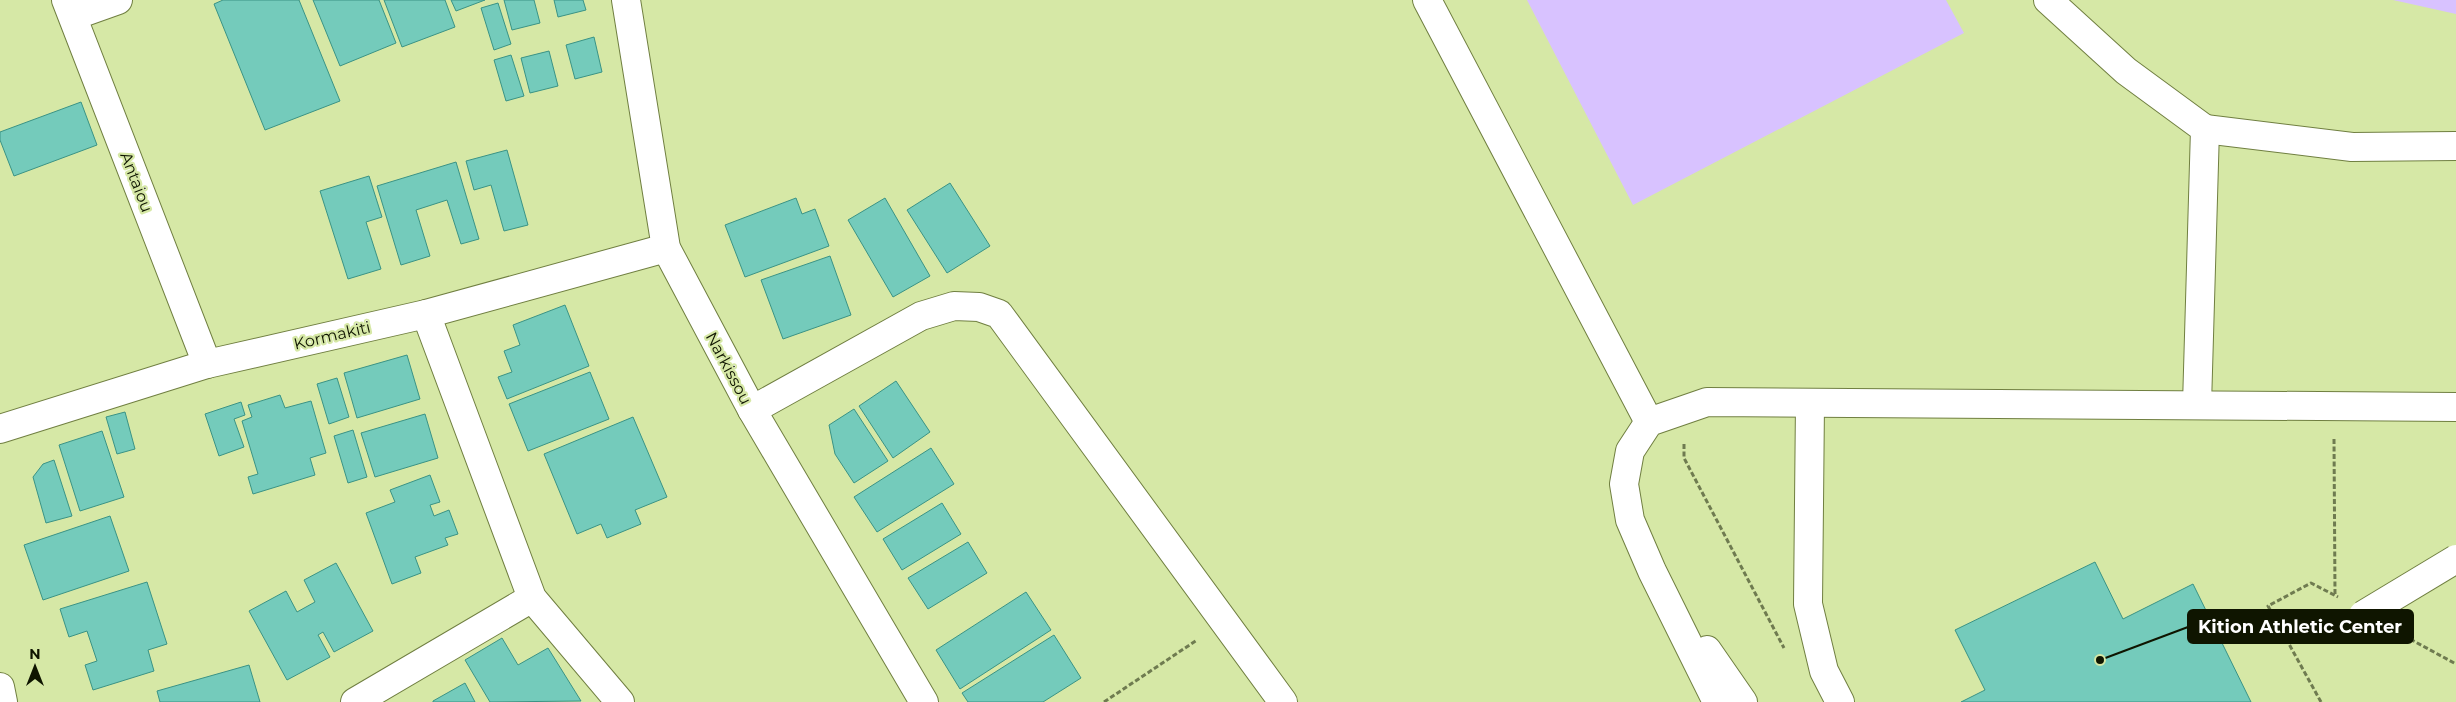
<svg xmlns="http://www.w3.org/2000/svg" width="2456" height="702" font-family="Montserrat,sans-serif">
<rect width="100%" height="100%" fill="#d6e8a6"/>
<g fill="#d8c2ff">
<polygon points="1527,0 1946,0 1964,33 1633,205"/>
<polygon points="2393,0 2456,0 2456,14"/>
</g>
<g fill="#74cbbb" stroke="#3a9385">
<polygon points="223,0 299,0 340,101 265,130 214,4"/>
<polygon points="313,0 379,0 396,43 340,66"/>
<polygon points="384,0 445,0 455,27 402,47"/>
<polygon points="451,0 485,0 456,11"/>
<polygon points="504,0 534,0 540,23 512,30"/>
<polygon points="554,0 583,0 586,10 558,17"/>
<polygon points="498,3 511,44 494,50 481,8"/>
<polygon points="594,37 602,72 575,79 566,45"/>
<polygon points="549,51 558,86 530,93 521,58"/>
<polygon points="511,55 524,96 506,101 494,60"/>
<polygon points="81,102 97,145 14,176 0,140 0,132"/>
<polygon points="507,150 528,225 504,231 491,185 474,190 466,161"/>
<polygon points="456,162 479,239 461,244 447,200 416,210 430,256 401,265 377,186"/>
<polygon points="369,176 382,217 366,222 381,269 348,279 320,191"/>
<polygon points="950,183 990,246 947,273 907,210"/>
<polygon points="796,198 802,214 815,209 829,246 745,277 725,225"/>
<polygon points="885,198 930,276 893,297 848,220"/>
<polygon points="830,256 851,315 783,339 761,280"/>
<polygon points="565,305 589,366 507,399 498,377 512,372 504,351 520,345 513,325"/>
<polygon points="407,355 420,399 357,418 344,373"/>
<polygon points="590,372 609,419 528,451 509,404"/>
<polygon points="337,378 349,417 329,424 317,384"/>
<polygon points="896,381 930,432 893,458 859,406"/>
<polygon points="280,395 285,408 311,401 326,453 310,458 315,475 253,494 248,477 258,474 242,421 252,417 248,405"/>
<polygon points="241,402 245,415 234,419 244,447 219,456 205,414"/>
<polygon points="854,409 888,461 854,483 835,454 829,425"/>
<polygon points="125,412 135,449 117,454 106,417"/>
<polygon points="425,414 438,458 375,477 361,433"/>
<polygon points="633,417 667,497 635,510 641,524 607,538 601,524 577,534 544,454"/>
<polygon points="353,430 367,477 348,483 334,436"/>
<polygon points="102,431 124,497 80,511 59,445"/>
<polygon points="931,448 954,484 877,532 854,497"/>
<polygon points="54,460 72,516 46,523 33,477 43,464"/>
<polygon points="430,475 440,502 430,505 434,516 449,510 458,534 445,538 448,545 415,557 421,573 392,584 366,513 395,502 390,490"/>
<polygon points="942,503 961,534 902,570 883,539"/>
<polygon points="110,516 129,571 43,600 24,545"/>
<polygon points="968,542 987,573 928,609 908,578"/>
<polygon points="2095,562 2123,619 2193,584 2251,702 1961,702 1985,690 1955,630"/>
<polygon points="336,563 373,631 334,652 323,632 318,635 330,657 287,680 249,611 286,591 297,612 315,602 304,580"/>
<polygon points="147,582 167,644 148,650 154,671 93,690 85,665 97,661 87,631 69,637 60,609"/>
<polygon points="1026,592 1051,630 960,689 936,650"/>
<polygon points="1054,635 1081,678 1043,702 968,702 962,693"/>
<polygon points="502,638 518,665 548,648 581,701 490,702 465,660"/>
<polygon points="249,665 260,702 160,702 157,691"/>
<polygon points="465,683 475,702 433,702 433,701"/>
</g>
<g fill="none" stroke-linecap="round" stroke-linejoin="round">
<defs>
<g id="minor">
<polyline points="66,0 207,364"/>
<polyline points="626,0 666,248 752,410 924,702"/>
<polyline points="1427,0 1649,422"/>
<polyline points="2048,0 2126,71 2205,129 2197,405"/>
<polyline points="73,16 118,0"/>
<polyline points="2205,129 2352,147 2456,146"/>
<polyline points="426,314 532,598 620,702"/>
<polyline points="1810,403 1808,604 1824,671 1840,702"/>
<polyline points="752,410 921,316 954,306 979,307 999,314 1283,702"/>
<polyline points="0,429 207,364 426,314 666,248"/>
<polyline points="1707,650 1743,702"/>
<polyline points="0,687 3,702"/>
<polyline points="355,702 532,598"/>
<polyline points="1717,702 1652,571 1630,520 1624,484 1630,451 1649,422 1707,402 2456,407"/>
</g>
</defs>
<use href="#minor" stroke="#707f41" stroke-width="30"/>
<g stroke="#6f7b50" stroke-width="3" stroke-dasharray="5 2.5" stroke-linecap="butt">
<polyline points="2334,439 2335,595"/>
<polyline points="1684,444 1684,458 1784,648"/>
<polyline points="2397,632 2456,664"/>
<polyline points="1104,702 1197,640"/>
<polyline points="2321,702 2268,606 2311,583 2338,597"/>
</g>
<use href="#minor" stroke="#fff" stroke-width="28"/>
<defs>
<polyline id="minor-bridge" points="2363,615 2456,559"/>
</defs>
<use href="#minor-bridge" stroke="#707f41" stroke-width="30" stroke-linecap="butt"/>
<use href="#minor-bridge" stroke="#fff" stroke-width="28"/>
</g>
<g text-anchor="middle" stroke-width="4.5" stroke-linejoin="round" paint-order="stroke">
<g font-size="16" fill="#0f1500" stroke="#d6e8a6">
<text transform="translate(137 182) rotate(69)" y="6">Antaiou</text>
<text transform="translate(332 335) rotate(-13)" y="6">Kormakiti</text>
<text transform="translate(729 368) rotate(62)" y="6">Narkissou</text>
</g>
</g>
<path fill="none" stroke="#0f1500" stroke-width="2" d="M2100 660L2188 627"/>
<circle fill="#0f1500" stroke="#d6e8a6" stroke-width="2" cx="2100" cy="660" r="5"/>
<rect fill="#0f1500" stroke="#0f1500" stroke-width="2" x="2188" y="610" width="225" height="33" rx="5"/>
<g font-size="18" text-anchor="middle" font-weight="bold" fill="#fff">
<text x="2300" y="633">Kition Athletic Center</text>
</g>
<g transform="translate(35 667)" stroke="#d6e8a6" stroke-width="4" paint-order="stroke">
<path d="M0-4L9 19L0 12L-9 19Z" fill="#0f1500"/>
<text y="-8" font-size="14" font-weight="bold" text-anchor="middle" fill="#0f1500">N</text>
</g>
</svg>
